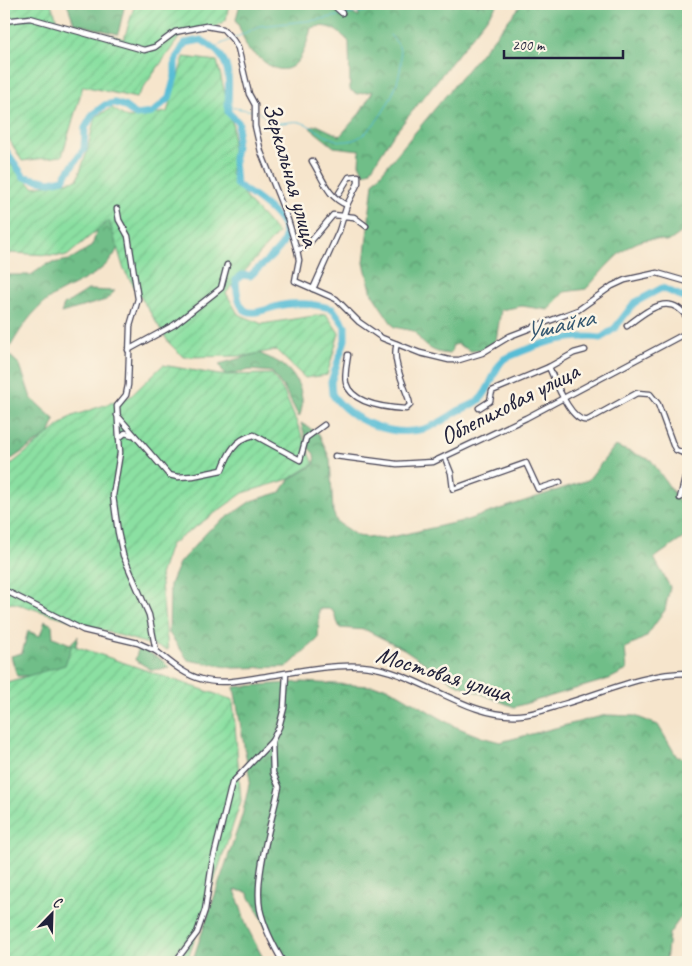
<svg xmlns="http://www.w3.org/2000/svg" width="692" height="966" font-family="Caveat,sans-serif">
<defs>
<pattern id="forest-crowns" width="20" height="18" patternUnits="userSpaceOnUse" patternTransform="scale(1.25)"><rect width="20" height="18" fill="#70be88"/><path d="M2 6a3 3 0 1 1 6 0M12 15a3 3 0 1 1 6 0" fill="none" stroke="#5c9a70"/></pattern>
<pattern id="garden-furrows" width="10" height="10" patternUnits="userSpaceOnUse" patternTransform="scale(1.25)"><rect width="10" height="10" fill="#8be0a2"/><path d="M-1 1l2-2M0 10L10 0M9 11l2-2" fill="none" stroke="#78c08c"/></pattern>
</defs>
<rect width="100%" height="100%" fill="#fcf5e5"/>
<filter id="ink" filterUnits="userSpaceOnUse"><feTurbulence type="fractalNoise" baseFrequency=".02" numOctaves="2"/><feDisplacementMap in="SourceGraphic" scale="10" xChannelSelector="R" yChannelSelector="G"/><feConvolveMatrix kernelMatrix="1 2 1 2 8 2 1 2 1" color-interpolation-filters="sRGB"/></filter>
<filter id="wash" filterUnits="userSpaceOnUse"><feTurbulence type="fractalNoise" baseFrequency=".0096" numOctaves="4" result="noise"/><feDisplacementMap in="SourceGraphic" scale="20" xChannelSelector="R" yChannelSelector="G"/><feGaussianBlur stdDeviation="1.12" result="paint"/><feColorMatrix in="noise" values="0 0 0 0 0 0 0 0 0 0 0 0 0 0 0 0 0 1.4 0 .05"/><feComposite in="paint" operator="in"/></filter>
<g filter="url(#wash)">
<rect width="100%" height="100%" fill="#f6e5cc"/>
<g fill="url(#forest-crowns)" stroke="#497062">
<polygon points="67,4 125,4 118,34 74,23"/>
<path d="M240,4H331L359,17L358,8L352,4H498L391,138L370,171L364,174L359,164L360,150L334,147L310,128L317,125L340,136L360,113L373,91L357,94L350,90L349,42C338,30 327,23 311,28C306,48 297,80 270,66C262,61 256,54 248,50L236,19Z"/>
<path d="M522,4H688V228L668,242C633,228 608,266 586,289L564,292L548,310L522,306L501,310L496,340L483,350L471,351L457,344L452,346V351L449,354C432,353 423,345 414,331L394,327L372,294L364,263L373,183Z"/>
<path d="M111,208C114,216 120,229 120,238C116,273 73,282 49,299C31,312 17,334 7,353L20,365L31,398L55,420L49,434L4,464V275H31L47,264L69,260L92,246L103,211Z"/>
<polygon points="88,290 115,291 106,300 61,313 64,305"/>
<path d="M259,353C267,357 278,361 284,366C299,378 307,400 299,417L285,390L272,372L250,370L225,375L219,364Z"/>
<polygon points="301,423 319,434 330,459 333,512 337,522 357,536 383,539 467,520 588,480 615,446 651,460 688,514 688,530 685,537 654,558 670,587 665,610 646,637 625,648 627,670 609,679 514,707 454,683 404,649 366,630 340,628 332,609 319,609 318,639 287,667 233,668 188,660 169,633 170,584 179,563 209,530 251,501 281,492 289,480 315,464 314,454 308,447"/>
<polygon points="45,621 52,625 53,637 70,644 78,636 70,675 17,676 11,656 22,653 28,631 40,636"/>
<polygon points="139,647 162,660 170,668 152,670 135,660"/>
<polygon points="302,682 387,687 454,726 481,737 500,742 606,715 635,716 658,725 677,757 688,758 688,907 669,934 666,962 286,962 247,892 235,890 247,927 265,962 192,962 242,816 250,780 234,687"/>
</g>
<g fill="url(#garden-furrows)" stroke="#56816e">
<polygon points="4,4 51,4 57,19 124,39 135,4 229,4 226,20 213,29 181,35 136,98 83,86 62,156 22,161 4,131"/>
<polygon points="184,57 217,61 233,126 231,174 247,199 278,233 226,293 238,314 262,324 326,314 339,333 327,375 305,378 276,350 245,356 183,357 169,343 124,270 109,220 67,256 11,253 4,260 4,158 33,187 77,180 87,152 95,117 112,108 127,118 167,112"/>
<polygon points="163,365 219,375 272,374 284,392 314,464 289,479 243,493 170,545 160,575 168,650 14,603 4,604 4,470 70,417 131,396"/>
<polygon points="72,645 233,700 241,801 187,962 4,962 4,683 65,665"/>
</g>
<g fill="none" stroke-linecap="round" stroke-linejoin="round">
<g stroke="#58bdd6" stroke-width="1">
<polyline points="233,39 259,26 316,20 378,9 380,4"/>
<polyline points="215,47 230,40"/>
<polyline points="228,107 254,111"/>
<path d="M258,112C263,115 268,120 274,122C282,125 292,120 300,122C319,128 332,146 353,140C378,133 410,72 399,47C398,43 393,39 390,35"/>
</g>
<path stroke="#58bdd6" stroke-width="7" d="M4,148L24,177L50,182L63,179L84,149L85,128L93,114L105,105L115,103L124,106L136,115L152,113L169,98L175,76V61L185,43L201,40C235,58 228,78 228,112L239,123L234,160L236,184C250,194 295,220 283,243C276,255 260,266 250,276L242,275L236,280C238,331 260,307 290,304C305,303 319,305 333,309L345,326V340L331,382L332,394C351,421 392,438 424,429C436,426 448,417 458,411C464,408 473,405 478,401C492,389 492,370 504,359C536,345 565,333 601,338L615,328L634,303L662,288L688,299"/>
</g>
</g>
<g filter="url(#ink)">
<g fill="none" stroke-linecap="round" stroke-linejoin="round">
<defs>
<g id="minor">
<polyline points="293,4 297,4"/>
<polyline points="332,4 342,13"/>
<polyline points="4,21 30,18 144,50 155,47 175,32 206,26 223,29 233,40 238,48 249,94 255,105 255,126 261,152 288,220 297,250 299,260 295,281 336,299 359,322 382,338 420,353 449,360 459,360 482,353 510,336 578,310 612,286 625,280 657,273 688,282"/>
<path d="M312,161C323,178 327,197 347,205"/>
<path d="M117,209L119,220L128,236L138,299L130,326L128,385L126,395L117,406L120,453L113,496L118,532L123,555L149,615L156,651C169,661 184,675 201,679C220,685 242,680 261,677C294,672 329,664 362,666C417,670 465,719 520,715C535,714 550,708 564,704C605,692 645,673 688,673"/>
<polyline points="297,250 306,247 333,215 354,217 366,226"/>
<polyline points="313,289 339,231 347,205 358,183 358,176 349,177 339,193"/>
<path d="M627,326C646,311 670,290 688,319"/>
<polyline points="128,350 174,325 221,288 227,265"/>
<path d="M348,355C347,363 344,375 346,383C352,404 388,408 406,409L410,405L409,400C404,385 391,359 397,344"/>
<path d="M549,367C555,380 571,424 588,420L637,393L650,394L658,404L673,445L676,450L688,455"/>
<polyline points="479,408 490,401 492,391 549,367 574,353 585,350"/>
<path d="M117,415L169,475L178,477L193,476L222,470C228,454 235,439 254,435L300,460L306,438L324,425"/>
<polyline points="119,438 125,433 132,435"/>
<polyline points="335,456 397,464 433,462 526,418 688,332"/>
<polyline points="445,458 451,473 453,489 526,463 538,489 560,482"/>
<polyline points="680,498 688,466"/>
<polyline points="4,590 83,630 138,643 156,651"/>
<path d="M272,741L273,773L279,787C272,821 254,876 260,909C264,928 273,945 283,962"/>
<polyline points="175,962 197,933 205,910 212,864 232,783 272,741 279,727 284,708 286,674"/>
</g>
</defs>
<use href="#minor" stroke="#423f51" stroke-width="7"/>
<use href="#minor" stroke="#fff" stroke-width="4.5"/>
</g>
</g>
<g text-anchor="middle" stroke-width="5" stroke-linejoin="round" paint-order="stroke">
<g font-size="25" fill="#22223b" stroke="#fcf5e5">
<text transform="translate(292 174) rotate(74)" y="9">Зеркальная улица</text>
<text transform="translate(509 403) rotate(-27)" y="9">Облепиховая улица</text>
<text transform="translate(444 673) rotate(17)" y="9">Мостовая улица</text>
</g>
<g font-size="26" font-style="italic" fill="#355871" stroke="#fcf5e5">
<text transform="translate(559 324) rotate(-13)" y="9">Ушайка</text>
</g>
</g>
<rect width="692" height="966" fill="none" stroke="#fcf5e5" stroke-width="20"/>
<g transform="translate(52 914) rotate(23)" stroke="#fcf5e5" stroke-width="4" paint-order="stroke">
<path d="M0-4L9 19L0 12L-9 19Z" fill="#22223b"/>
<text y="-8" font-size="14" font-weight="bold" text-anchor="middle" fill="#22223b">С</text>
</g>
<path d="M504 50v8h119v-8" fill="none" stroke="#22223b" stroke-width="2.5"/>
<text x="512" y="50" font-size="15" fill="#22223b" stroke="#fcf5e5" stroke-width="4" paint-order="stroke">200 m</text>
</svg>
